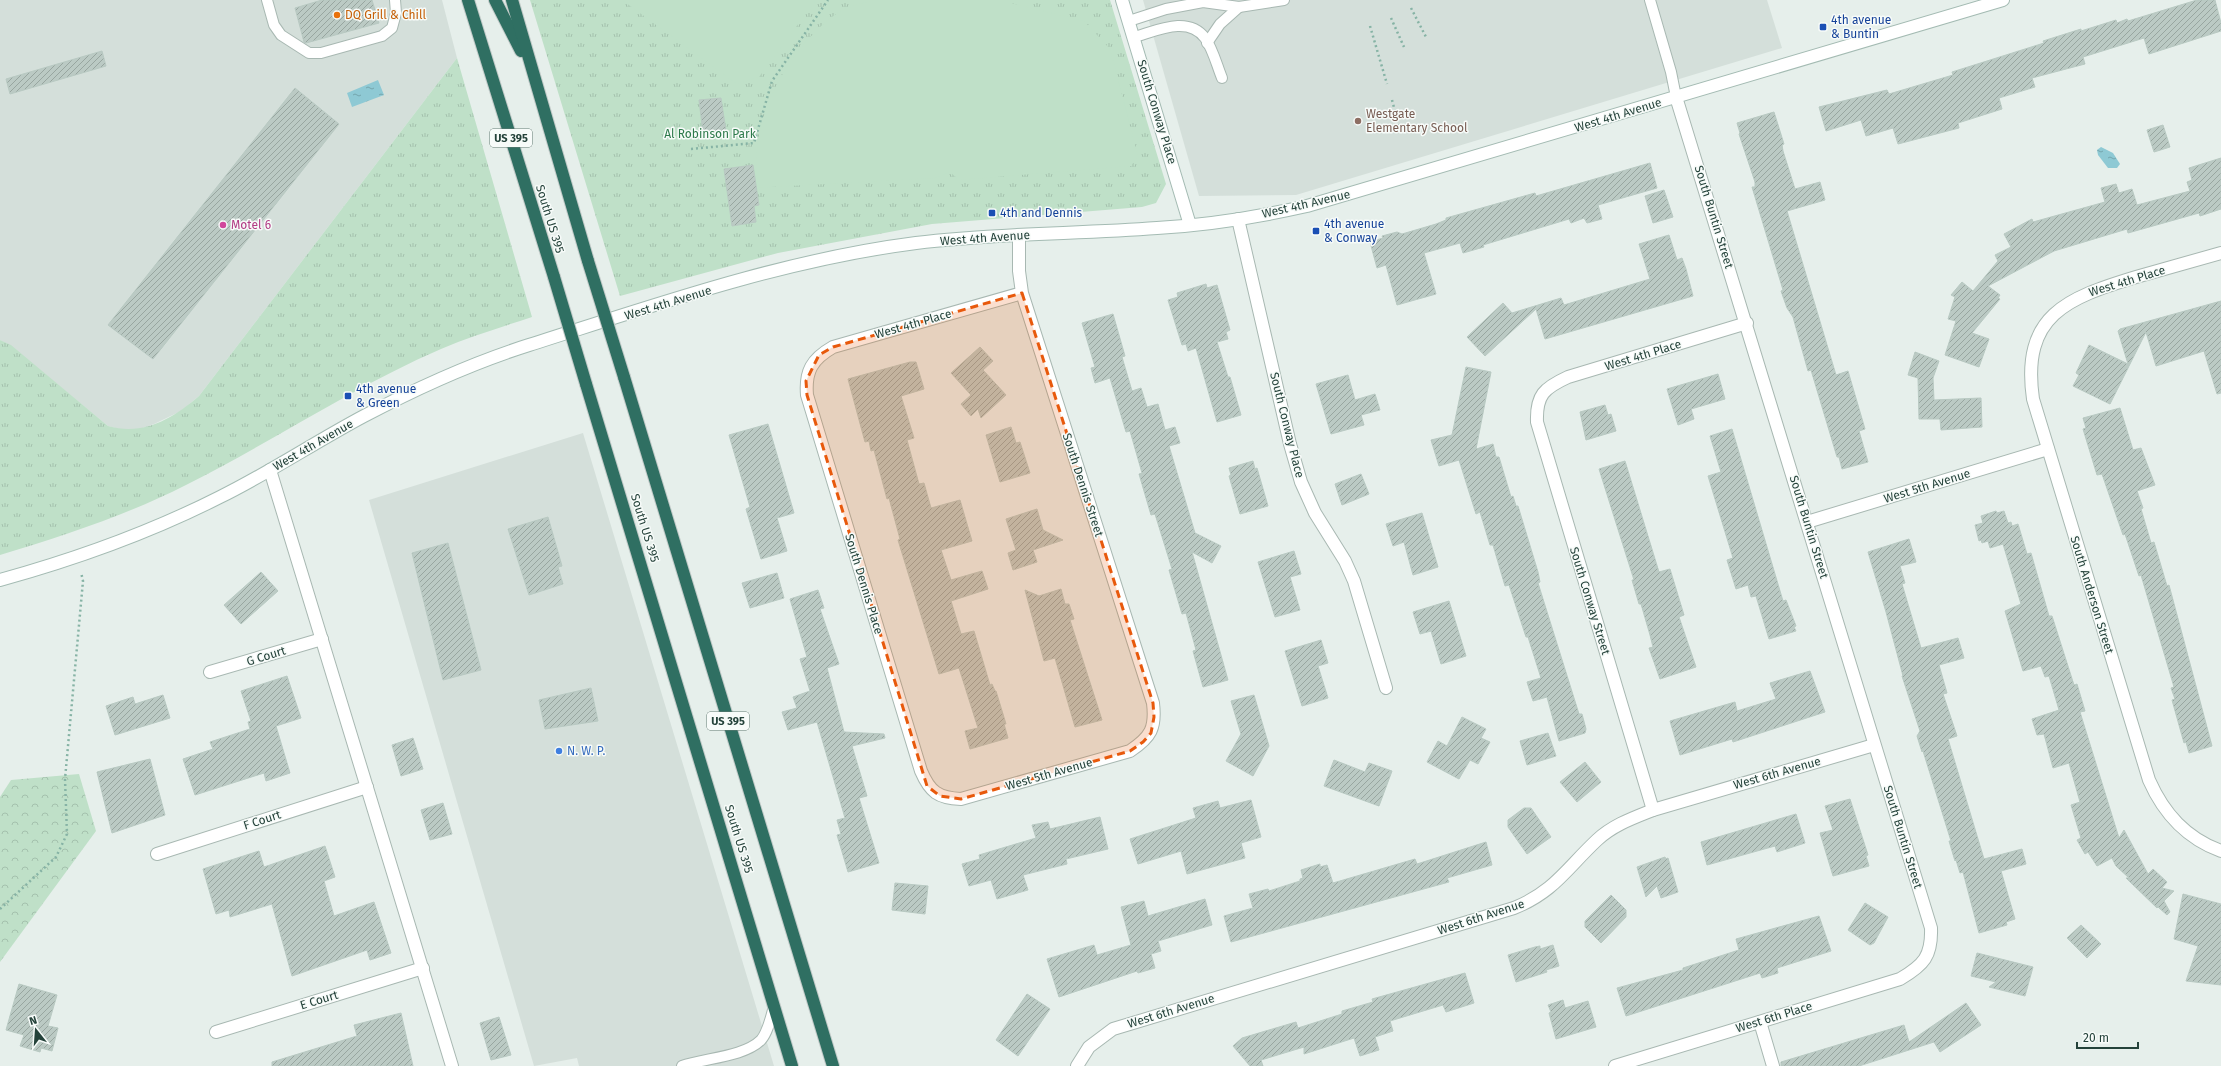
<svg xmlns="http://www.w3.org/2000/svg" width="2221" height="1066" font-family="'Fira Sans',sans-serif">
<defs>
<pattern id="grass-tufts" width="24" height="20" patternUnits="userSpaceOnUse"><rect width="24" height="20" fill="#bfe0c8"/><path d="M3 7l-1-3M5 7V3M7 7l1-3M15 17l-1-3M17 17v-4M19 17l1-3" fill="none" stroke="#a4c1ad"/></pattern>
<pattern id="forest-crowns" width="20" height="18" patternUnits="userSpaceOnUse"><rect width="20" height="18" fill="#bfe0c8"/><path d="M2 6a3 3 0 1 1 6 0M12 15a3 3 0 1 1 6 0" fill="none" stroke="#a4c1ad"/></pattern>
<pattern id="water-ripples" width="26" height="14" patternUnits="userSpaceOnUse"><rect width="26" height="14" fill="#8ec9d4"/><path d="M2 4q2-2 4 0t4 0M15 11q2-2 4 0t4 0" fill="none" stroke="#74a5ad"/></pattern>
<pattern id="building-hatch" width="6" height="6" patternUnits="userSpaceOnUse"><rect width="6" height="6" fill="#bbcac4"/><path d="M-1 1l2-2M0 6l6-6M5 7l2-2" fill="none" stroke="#98a6a0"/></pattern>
</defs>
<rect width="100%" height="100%" fill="#e6efeb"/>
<g fill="#d4dfda">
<polygon points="0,0 442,0 457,58 199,396 181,411 154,424 137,430 123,430 108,426 11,346 0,340"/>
<polygon points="1143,0 1767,0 1782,48 1296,195 1199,196"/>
<polygon points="583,433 774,1066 579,1066 577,1058 534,1066 369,500"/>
</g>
<g fill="url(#grass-tufts)">
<polygon points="530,0 1110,0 1166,184 1156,203 1142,207 932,224 778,253 620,296"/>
<path d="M457,58L532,317C502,327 471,336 441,349C353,387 272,442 186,485C127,515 63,536 0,555V340L11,345L108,426C144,436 172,419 199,396Z"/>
</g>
<polygon fill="url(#forest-crowns)" points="79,774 96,831 0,962 0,797 11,780"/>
<g fill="#bfe0c8">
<polygon points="622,0 816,0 759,77 737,84"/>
<path d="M874,0H999L1084,21L1110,49L1138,156L1131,166L959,180L950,172L935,178L755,188C756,171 756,152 759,136C767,89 803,33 844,9C853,5 864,3 874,0Z"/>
</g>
<g fill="url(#water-ripples)">
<polygon points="378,80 384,95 352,107 347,93"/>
<polygon points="2101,147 2113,153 2120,164 2117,168 2108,168 2098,155 2097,150"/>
</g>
<g fill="url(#building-hatch)" stroke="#b8c9c2">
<polygon points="322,0 372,0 379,23 306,43 304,42 295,8"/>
<polygon points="2197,0 2215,0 2221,23 2221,31 2149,54 2144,38 2083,57 2085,64 2032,78 2035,87 1999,98 2002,109 1958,123 1959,128 1898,144 1893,128 1866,136 1861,120 1826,131 1819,107 1887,90 1889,94 1953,75 1952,72 2044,43 2043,41 2081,29 2081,31 2116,20 2117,23 2127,19 2128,21"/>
<polygon points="102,51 106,66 10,94 6,79"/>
<polygon points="295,88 339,124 153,359 108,325"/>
<polygon points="721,98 726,131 703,133 699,100"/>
<polygon points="1774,112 1784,144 1782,145 1783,151 1795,189 1820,182 1825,200 1787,211 1836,375 1848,371 1865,429 1859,431 1868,462 1842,469 1839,457 1837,457 1811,370 1808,371 1793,317 1787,308 1781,291 1783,290 1752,187 1755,187 1755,182 1739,134 1740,133 1737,123"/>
<polygon points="2163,125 2170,147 2154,152 2147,130"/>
<polygon points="2221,158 2221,209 2200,216 2199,213 2128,233 2127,229 2054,251 1988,286 2000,295 1998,298 2000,299 1972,333 1989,339 1979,367 1945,355 1956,321 1948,319 1955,297 1951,295 1962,282 1973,291 1998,261 1995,255 2011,247 2004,234 2032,219 2033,222 2105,202 2101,188 2116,184 2119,193 2132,189 2137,205 2190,191 2187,182 2192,180 2189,168"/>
<polygon points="1650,163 1657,188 1598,205 1602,219 1587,223 1584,218 1571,223 1569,219 1483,245 1484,247 1463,253 1460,243 1424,253 1436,294 1397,305 1386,265 1377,268 1370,242 1383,238 1382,236 1397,232 1402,234 1436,224 1446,220 1446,218 1535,193 1536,196"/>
<polygon points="753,165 759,205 754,206 756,222 732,226 724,169"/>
<polygon points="1664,190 1673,217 1653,223 1645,196"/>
<polygon points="1669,235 1677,260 1682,258 1686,269 1693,296 1545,339 1536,309 1485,356 1467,337 1503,303 1512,313 1561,298 1564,305 1650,279 1639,244"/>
<polygon points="1206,284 1207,288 1217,285 1230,330 1226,332 1228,339 1217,342 1228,377 1230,377 1241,415 1217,422 1196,348 1188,351 1186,344 1182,345 1168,300 1178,297 1177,293"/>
<polygon points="2221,301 2221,393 2217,394 2204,351 2156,366 2146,332 2110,404 2073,386 2079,375 2076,373 2089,345 2128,364 2118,331 2120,329"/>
<polygon points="1113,314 1125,356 1122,357 1132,391 1141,388 1147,407 1158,404 1165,430 1175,427 1180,443 1169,446 1195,533 1221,546 1212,563 1192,552 1228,680 1203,687 1193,651 1196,650 1186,613 1182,614 1169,570 1172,569 1155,514 1151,515 1139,474 1142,473 1130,431 1126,432 1110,378 1095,383 1091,368 1095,367 1082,323"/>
<polygon points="980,347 993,361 983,370 1006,395 981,418 978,409 971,416 961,404 971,395 951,373"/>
<polygon points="1915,352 1939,361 1933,378 1934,400 1981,398 1982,427 1941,430 1940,419 1919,419 1918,378 1908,375"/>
<polygon points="910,362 916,362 924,389 901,396 914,438 907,440 919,484 924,483 931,508 960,500 972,541 941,550 951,580 982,571 988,589 951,601 961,634 974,631 990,685 992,684 995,691 996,691 1006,724 1004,724 1008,738 970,749 965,731 978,728 959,668 939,674 898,540 900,539 889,498 887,499 874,450 871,451 869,441 865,442 848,379"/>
<polygon points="1466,367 1491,372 1476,449 1493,444 1496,457 1499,457 1511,497 1513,496 1516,506 1518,506 1538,572 1540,582 1538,583 1579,714 1582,714 1586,729 1585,733 1559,741 1547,697 1533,701 1527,682 1541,678 1528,637 1526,637 1509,585 1505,586 1493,545 1490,545 1480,512 1476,514 1459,460 1439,466 1431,440 1452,435"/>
<polygon points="1718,374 1725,399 1691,409 1694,419 1678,425 1667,389"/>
<polygon points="1348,375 1355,400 1375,394 1380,410 1361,415 1364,425 1331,434 1316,384"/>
<polygon points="1605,405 1608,415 1611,414 1616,431 1586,440 1580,412"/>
<polygon points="2120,408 2133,450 2141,448 2155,485 2137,491 2143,508 2141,509 2151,543 2154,542 2167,586 2169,585 2212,746 2189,753 2186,742 2184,743 2172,700 2175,699 2171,688 2174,687 2141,575 2139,576 2125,534 2123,535 2102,474 2097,475 2083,429 2086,428 2083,418"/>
<polygon points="768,424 794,513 777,518 787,551 761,559 746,509 750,507 729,435"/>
<polygon points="1011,427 1016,443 1020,442 1030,473 1000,482 986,435"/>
<polygon points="1732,429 1783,601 1786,600 1796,626 1794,627 1796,631 1769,639 1756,596 1751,597 1748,585 1736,589 1727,560 1733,558 1708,476 1721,472 1710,436"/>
<polygon points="1253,461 1255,469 1257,468 1268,506 1240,514 1229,476 1231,475 1229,468"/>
<polygon points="1625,461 1659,572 1670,569 1684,615 1679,617 1696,667 1660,679 1649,648 1653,647 1650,635 1641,604 1639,604 1632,580 1634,580 1599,469"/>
<polygon points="1361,474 1369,494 1342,505 1335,484"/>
<polygon points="1037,509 1043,530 1063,540 1033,550 1037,562 1013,570 1008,553 1016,550 1006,519"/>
<polygon points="1996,511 1997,513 2004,511 2008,523 2011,522 2012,526 2018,524 2027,554 2031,553 2049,616 2052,616 2074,685 2077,684 2085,711 2080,712 2119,838 2124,830 2148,874 2153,869 2167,882 2162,888 2174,891 2164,901 2170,912 2167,915 2158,907 2157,908 2126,878 2129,878 2116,866 2112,858 2097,866 2088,852 2085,854 2077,840 2081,838 2071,805 2080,802 2069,763 2053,768 2044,734 2037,735 2032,719 2059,710 2049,676 2045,677 2041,666 2023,671 2005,611 2021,604 2003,544 1990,548 1988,541 1982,543 1981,540 1979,541 1975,525 1983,523 1981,516"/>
<polygon points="1422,513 1438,567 1413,575 1404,542 1393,546 1386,524"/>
<polygon points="548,517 562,566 558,567 563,584 529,595 508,529"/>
<polygon points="1909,539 1916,562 1900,566 1905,583 1902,584 1921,648 1958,638 1964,658 1939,665 1947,693 1943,694 1957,736 1948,739 1984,859 2022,849 2026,864 2001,871 2015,919 2006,922 2007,925 1979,933 1963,872 1960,873 1956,860 1955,861 1949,841 1951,841 1923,751 1922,752 1917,736 1920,731 1902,676 1903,676 1886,612 1868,552"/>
<polygon points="448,543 481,670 443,680 412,553"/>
<polygon points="1294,551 1301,574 1290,577 1300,610 1275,617 1258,562"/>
<polygon points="261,572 278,591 241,624 224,605"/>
<polygon points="777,573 784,598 750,608 742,583"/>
<polygon points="1061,589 1065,604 1069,604 1074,619 1070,620 1102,720 1075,727 1055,658 1044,661 1025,590 1039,596"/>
<polygon points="818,590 824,608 820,609 839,664 827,668 844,732 884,734 885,738 852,746 867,796 859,798 879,863 848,872 837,835 841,834 837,820 845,818 817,722 788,730 782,712 797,708 793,697 810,691 800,659 807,657 790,599"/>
<polygon points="1449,601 1466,656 1441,664 1431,631 1420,634 1413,612"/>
<polygon points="1321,640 1328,663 1318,666 1328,698 1302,706 1285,651"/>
<polygon points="1810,671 1825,712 1733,742 1732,739 1680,755 1670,721 1735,702 1737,711 1776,699 1770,683"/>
<polygon points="287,676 301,718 276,726 290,773 266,781 264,773 195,795 183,759 213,749 210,742 250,729 248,722 251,721 241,691"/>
<polygon points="591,688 598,721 545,729 539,700"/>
<polygon points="163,695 170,718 115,735 106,706 133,697 135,704"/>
<polygon points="1254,695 1269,746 1253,776 1226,761 1241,734 1231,701"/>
<polygon points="1462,717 1486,729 1481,738 1490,742 1478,764 1470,760 1459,779 1427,762 1438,741 1447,746"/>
<polygon points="1548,733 1556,756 1527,765 1520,741"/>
<polygon points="413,738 423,769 401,776 392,745"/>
<polygon points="150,759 165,815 112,833 97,772"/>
<polygon points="1334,760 1365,772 1369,763 1392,771 1379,806 1324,786"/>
<polygon points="1585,762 1601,782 1577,802 1560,782"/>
<polygon points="1850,799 1868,855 1866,856 1869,866 1833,876 1820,833 1833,830 1825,806"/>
<polygon points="1251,800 1261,837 1241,843 1245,858 1187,874 1181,851 1138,864 1130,839 1196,818 1193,808 1218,801 1220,808"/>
<polygon points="443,803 452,834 430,840 421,810"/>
<polygon points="1524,808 1531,808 1551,837 1527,854 1508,827 1508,820"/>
<polygon points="1796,814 1805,843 1777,852 1775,846 1707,865 1701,842"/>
<polygon points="1100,817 1108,849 1066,859 1067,864 1023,875 1028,890 997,899 991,880 969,886 962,864 980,859 979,855 1036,838 1032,825 1048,822 1050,829"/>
<polygon points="1486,842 1492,865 1447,878 1449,882 1231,942 1224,916 1253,908 1249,894 1268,889 1269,891 1300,881 1300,879 1303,878 1301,870 1320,864 1320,867 1327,865 1333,883 1415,859 1417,864"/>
<polygon points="325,846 335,877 324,881 334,916 374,902 391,953 370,960 367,950 292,976 272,904 230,917 229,910 216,914 203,869 259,851 264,867"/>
<polygon points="1665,857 1666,859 1668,858 1678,892 1661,898 1657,886 1646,897 1637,867"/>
<polygon points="895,883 928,886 925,914 892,910"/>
<polygon points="2183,894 2221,904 2221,985 2186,981 2198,946 2174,939"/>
<polygon points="1611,895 1626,910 1626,917 1601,943 1585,927 1585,921"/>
<polygon points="1205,899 1212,925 1158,941 1161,951 1151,954 1155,968 1138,973 1137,971 1059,997 1047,959 1094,945 1097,955 1131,945 1121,907 1144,901 1148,916"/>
<polygon points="1865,903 1888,917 1874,943 1870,945 1848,930"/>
<polygon points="1819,916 1831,951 1777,968 1778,973 1762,978 1760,973 1626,1016 1617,988 1683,970 1683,968 1739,950 1736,939"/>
<polygon points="2081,925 2101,944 2087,958 2067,938"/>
<polygon points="1553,945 1559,966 1546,970 1547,972 1516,982 1508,955 1535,947 1540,946 1540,949"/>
<polygon points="1977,953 2033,967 2025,996 1989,987 1996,982 1971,976"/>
<polygon points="1465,973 1474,1003 1446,1012 1443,1005 1390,1021 1393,1031 1375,1037 1379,1050 1360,1056 1354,1038 1304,1054 1304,1047 1261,1060 1263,1066 1250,1066 1233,1046 1242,1038 1296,1022 1298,1028 1342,1014 1342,1011 1373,1002 1372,999"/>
<polygon points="19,984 57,995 48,1026 58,1028 52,1051 41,1048 40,1052 20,1046 24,1035 6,1030"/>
<polygon points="1027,994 1050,1009 1018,1056 996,1040"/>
<polygon points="1563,1000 1565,1008 1588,1001 1596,1027 1556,1039 1549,1013 1551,1012 1548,1005"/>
<polygon points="1966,1003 1981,1025 1940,1052 1934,1042 1859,1066 1781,1066 1781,1062 1904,1025 1909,1042"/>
<polygon points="401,1013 413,1066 272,1066 272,1062 357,1036 354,1025"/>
<polygon points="499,1017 511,1055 491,1060 480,1023"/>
</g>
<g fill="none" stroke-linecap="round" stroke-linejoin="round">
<defs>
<g id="lane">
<polyline points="267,0 274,25 281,35 309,53 321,53 382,36 392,28 396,13 395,0"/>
<polyline points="1650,0 1671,72 1676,97"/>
<polyline points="1129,21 1166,9 1203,2 1239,7 1284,0"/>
<path d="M1134,37C1156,31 1188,15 1205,38C1213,49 1217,66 1222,78"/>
<polyline points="1207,43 1220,24 1239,7"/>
<path d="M682,1066C704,1058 744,1057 761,1040C768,1032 771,1017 774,1006"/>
</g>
<g id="street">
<polyline points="1238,219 1290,444 1301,482 1315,513 1345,561 1354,581 1386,688"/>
<path d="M1019,235V271L1022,293L1153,703C1156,728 1151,737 1130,751L961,799C938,798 930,792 921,771L807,395C805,371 812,359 833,347L1022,293"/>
<path d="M2221,253C2193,261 2164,269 2136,277C2067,298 2021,315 2033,399L2149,780C2164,814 2186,838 2221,851"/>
<polyline points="270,470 452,1066"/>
<polyline points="1807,522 2048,449"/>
<polyline points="210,672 322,639"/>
<path d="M1653,810L1537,422C1536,395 1544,388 1568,377L1747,323"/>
<polyline points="157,854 367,787"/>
<polyline points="1760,1022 1773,1066"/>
<polyline points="216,1032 423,968"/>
<path d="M1077,1066L1089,1047L1113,1029L1514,908C1554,892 1567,868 1597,840C1613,825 1633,818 1653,810L1874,745"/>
<path d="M1615,1066L1900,979C1924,965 1932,956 1931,928L1676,97"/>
</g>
<g id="secondary">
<polyline points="1122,0 1190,225"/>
<path d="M0,580C76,559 149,533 220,497C269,473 315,442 364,416C417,388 472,363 529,345C655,305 783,260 916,243C996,233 1077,234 1157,228C1207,225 1258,217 1307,206L2003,0"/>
</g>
<g id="highway">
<polyline points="468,0 554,277"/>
<polyline points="495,0 521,51"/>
<polyline points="512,0 588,261"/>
<polyline points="624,377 833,1066"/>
<polyline points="586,384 792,1066"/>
</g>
</defs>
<use href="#lane" stroke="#a8b8b2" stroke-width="12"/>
<use href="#street" stroke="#a8b8b2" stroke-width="14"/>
<use href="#secondary" stroke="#a4bbb3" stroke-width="14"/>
<use href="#highway" stroke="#c2cac8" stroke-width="14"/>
<g stroke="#86b3a5" stroke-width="2.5" stroke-dasharray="2 3" stroke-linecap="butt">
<polyline points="1411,8 1426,37"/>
<polyline points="1391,18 1404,47"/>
<polyline points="1370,26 1387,84"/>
<polyline points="1392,100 1400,130"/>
<polyline points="691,149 754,143 772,81 828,0"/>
<polyline points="0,909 56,857 67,834 65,779 83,581 81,572"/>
</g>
<use href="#lane" stroke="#fff" stroke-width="10"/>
<use href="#street" stroke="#fff" stroke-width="12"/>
<use href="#secondary" stroke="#fff" stroke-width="12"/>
<use href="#highway" stroke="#2f6f62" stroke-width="12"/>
<defs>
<g id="highway-bridge">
<polyline points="588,261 624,377"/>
<polyline points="554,277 586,384"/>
</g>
</defs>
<use href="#highway-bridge" stroke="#c2cac8" stroke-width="14" stroke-linecap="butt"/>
<use href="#highway-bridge" stroke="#2f6f62" stroke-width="12"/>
</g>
<path fill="#e8590c" fill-opacity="0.2" stroke="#e8590c" stroke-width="3" stroke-dasharray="8 5" stroke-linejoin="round" d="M1022,293L1153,703L1154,717L1151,733L1143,742L1130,751L961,799L940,796L927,786L807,395L806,381L819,355L833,347Z"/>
<circle fill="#e8710a" stroke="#f7fbf9" stroke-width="1.5" cx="337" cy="15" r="4"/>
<g fill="#1a4fb4" stroke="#f7fbf9" stroke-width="1.5">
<rect x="1819" y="23" width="8" height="8" rx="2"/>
<rect x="988" y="209" width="8" height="8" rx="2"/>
<rect x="1312" y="227" width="8" height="8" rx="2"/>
<rect x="344" y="392" width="8" height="8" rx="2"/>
</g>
<circle fill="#8d6e63" stroke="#f7fbf9" stroke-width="1.5" cx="1358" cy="121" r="4"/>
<circle fill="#d1479c" stroke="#f7fbf9" stroke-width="1.5" cx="223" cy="225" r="4"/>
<circle fill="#3f7fe0" stroke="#f7fbf9" stroke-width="1.5" cx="559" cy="751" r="4"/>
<g text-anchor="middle" stroke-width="3" stroke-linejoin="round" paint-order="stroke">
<g fill="#f7fbf9" stroke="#637a73" stroke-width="1">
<rect x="490" y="129" width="42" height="18" rx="3"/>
<rect x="707" y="712" width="42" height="18" rx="3"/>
</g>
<g font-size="11" font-weight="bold" fill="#24423a">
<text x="511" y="142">US 395</text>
<text x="728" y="725">US 395</text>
</g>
<g font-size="12" fill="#c56008" stroke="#f7fbf9" text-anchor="start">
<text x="345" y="19">DQ Grill &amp; Chill</text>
</g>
<g font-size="12" fill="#164399" stroke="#f7fbf9" text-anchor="start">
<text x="1831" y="24">4th avenue<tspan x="1831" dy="14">&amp; Buntin</tspan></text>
<text x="1000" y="217">4th and Dennis</text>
<text x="1324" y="228">4th avenue<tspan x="1324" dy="14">&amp; Conway</tspan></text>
<text x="356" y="393">4th avenue<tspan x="356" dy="14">&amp; Green</tspan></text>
</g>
<g font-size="12" fill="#24423a" stroke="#f7fbf9">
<text transform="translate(1157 112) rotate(73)" y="4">South Conway Place</text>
<text transform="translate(1618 115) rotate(-17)" y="4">West 4th Avenue</text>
<text transform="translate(1306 204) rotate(-13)" y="4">West 4th Avenue</text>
<text transform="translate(1714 217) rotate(73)" y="4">South Buntin Street</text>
<text transform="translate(550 219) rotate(73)" y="4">South US 395</text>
<text transform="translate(985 238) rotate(-4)" y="4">West 4th Avenue</text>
<text transform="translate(2127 281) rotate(-17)" y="4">West 4th Place</text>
<text transform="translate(668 303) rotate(-17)" y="4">West 4th Avenue</text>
<text transform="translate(913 324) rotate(-16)" y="4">West 4th Place</text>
<text transform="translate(1643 355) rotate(-17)" y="4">West 4th Place</text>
<text transform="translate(1287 425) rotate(76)" y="4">South Conway Place</text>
<text transform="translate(313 445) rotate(-30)" y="4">West 4th Avenue</text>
<text transform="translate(1083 485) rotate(72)" y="4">South Dennis Street</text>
<text transform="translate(1927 486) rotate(-17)" y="4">West 5th Avenue</text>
<text transform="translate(1809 527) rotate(73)" y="4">South Buntin Street</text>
<text transform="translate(645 528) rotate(73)" y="4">South US 395</text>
<text transform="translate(864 584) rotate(73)" y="4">South Dennis Place</text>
<text transform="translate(2092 595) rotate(73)" y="4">South Anderson Street</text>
<text transform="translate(1590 601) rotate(73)" y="4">South Conway Street</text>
<text transform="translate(266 656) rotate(-17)" y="4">G Court</text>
<text transform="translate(1777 773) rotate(-16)" y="4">West 6th Avenue</text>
<text transform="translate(1049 774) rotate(-16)" y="4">West 5th Avenue</text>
<text transform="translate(262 820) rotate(-18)" y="4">F Court</text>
<text transform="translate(1903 837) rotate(73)" y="4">South Buntin Street</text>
<text transform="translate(739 839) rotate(73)" y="4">South US 395</text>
<text transform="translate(1481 917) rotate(-18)" y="4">West 6th Avenue</text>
<text transform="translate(319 1000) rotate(-17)" y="4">E Court</text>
<text transform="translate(1171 1011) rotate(-17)" y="4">West 6th Avenue</text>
<text transform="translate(1774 1017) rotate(-17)" y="4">West 6th Place</text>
</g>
<g font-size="12" fill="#785e54" stroke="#f7fbf9" text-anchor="start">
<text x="1366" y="118">Westgate<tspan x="1366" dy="14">Elementary School</tspan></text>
</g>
<g font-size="12" fill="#2d7a4b" stroke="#f7fbf9">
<text x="710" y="138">Al Robinson Park</text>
</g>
<g font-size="12" fill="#b23c85" stroke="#f7fbf9" text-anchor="start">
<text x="231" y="229">Motel 6</text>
</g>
<g font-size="12" fill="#366cbe" stroke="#f7fbf9" text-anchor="start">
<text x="567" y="755">N. W. P.</text>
</g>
</g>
<g transform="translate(36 1030) rotate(343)" stroke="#f7fbf9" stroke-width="3" paint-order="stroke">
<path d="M0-3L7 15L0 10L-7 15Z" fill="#24423a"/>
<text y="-6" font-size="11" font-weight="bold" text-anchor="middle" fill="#24423a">N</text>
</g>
<path d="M2077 1042v6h61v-6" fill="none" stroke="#24423a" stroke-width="2"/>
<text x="2083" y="1042" font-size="12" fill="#24423a" stroke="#f7fbf9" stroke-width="3" paint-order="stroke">20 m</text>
</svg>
